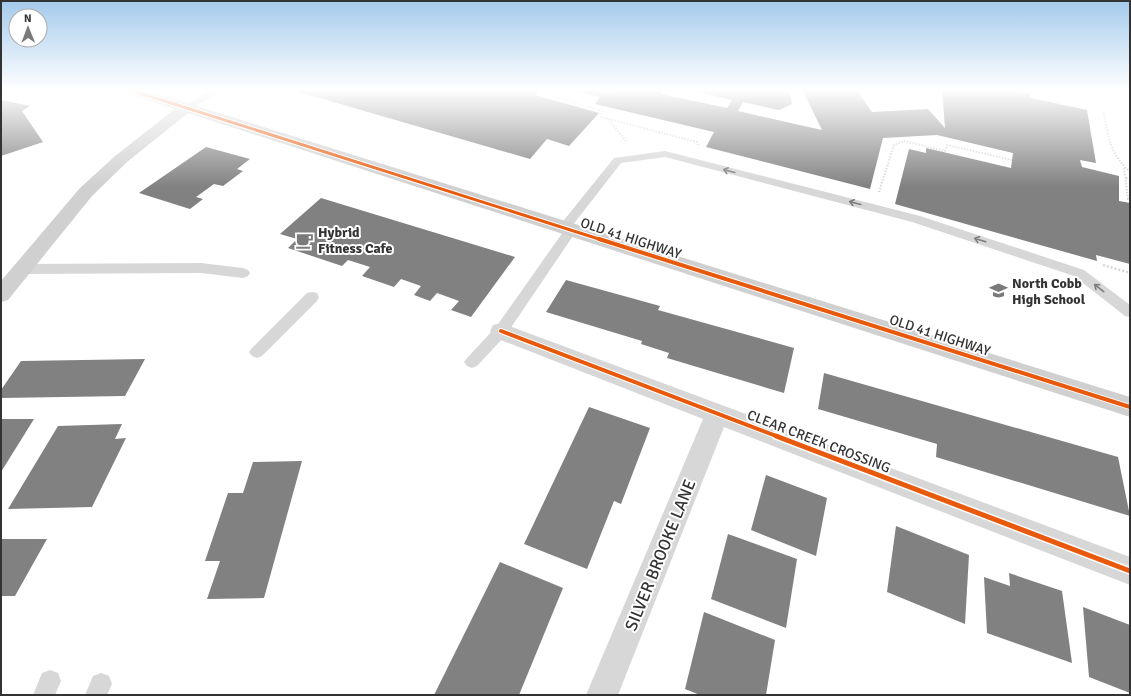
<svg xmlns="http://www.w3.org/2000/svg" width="1131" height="696" font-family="Signika,sans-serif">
<rect width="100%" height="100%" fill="#fff"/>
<g fill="#818181">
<polygon points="304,89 542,89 535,95 599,113 569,146 547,139 530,159 299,92"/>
<polygon points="566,89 613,91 615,89 665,89 661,94 727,108 732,100 687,89 789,89 792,104 779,110 743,102 738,111 822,130 802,89 856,89 872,112 928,109 945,128 942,89 1011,89 1028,93 1031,98 1087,110 1096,163 1080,160 1082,167 1119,176 1119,201 1130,203 1130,264 1096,255 1097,261 895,204 909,149 926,153 926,148 1011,168 1013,153 937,135 883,138 870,189 706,147 714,132 595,104 600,97"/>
<polygon points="1,100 30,106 22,111 43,142 1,156"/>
<polygon points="206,147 250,159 237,169 243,171 223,186 214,184 196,197 203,199 190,209 139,193"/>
<polygon points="321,198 515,257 471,317 451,310 459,301 437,293 430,301 414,295 421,286 401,279 394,287 362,276 370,267 348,260 342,266 288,248 297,239 280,234"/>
<polygon points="566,280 660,306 658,310 794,348 784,393 667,358 669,353 641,344 642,341 546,312"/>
<polygon points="145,359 125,396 1,398 1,390 21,361"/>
<polygon points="824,373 1118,457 1130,516 936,457 937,444 818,409"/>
<polygon points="589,407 650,428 621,504 614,501 587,569 524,544"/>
<polygon points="1,419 34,419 1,472"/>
<polygon points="122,424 115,439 126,438 92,507 8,509 58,426"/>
<polygon points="302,461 264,598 207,599 220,561 205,561 228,493 243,493 253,462"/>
<polygon points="766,475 827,498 816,556 751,530"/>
<polygon points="896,526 969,555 965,624 887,592"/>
<polygon points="728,534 797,559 786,628 711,599"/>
<polygon points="1,539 47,539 15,596 1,596"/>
<polygon points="500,562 563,588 519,695 434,695"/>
<polygon points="1009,573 1062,591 1072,663 987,633 984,577 1010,586"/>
<polygon points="1083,607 1130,625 1130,693 1089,677"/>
<polygon points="704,612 775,640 766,695 700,695 685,689"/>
</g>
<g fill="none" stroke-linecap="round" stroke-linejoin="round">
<g stroke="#d6d6d6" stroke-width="2" stroke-dasharray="1.5 1.5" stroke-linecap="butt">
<polyline points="1120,89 1130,91"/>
<polyline points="538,92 602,111 601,117 697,142 698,145"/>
<polyline points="567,99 576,89"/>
<path d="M1104,112C1108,138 1110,153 1130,172"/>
<polyline points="608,119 627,142"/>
<polyline points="1124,168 1128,199 1130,199"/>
<polyline points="1126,178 1130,179"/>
<polyline points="879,192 894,145 904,141 945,151 947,145 1012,160"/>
</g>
<polyline stroke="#d6d6d6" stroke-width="2.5" stroke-dasharray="2 2" stroke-linecap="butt" points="1103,265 1130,273"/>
<g fill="#d7d7d7" fill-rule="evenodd">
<polygon points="211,89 223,89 190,110 182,110 181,108"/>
<polygon points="665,151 920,216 1084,270 1130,305 1130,317 1125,316 1074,276 912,222 665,157 621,163 572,226 577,230 506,335 477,366 472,368 467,366 464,362 467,358 496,327 563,232 558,228 560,225 614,158"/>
<polygon points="201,263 243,268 248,270 250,273 248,276 243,278 201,273 21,274 16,272 14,269 16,266 21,264"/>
<polygon points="312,292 317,293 319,297 317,301 262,356 257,358 252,356 249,352 252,348 307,293"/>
<polygon points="50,670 58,673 61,681 55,695 33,695 42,673"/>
<polygon points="101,673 109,676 112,684 107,695 85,695 93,676"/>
</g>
<polygon fill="#d7d7d7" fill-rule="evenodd" points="501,323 1130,557 1130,585 724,427 618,695 586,695 703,419 493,337 490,331 493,325"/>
<polygon fill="#d0d0d0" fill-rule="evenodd" points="120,89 142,89 1130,397 1130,417 188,113 127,162 92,196 8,300 1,302 1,281 80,188 115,156 175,109 122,92"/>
<defs>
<polyline id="cycleway-far2" points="127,89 602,240"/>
<g id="cycleway-far1">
<polyline points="599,239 1130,407"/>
<polyline points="501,331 779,437"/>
</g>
<polyline id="cycleway" points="776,436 1130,571"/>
</defs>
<use href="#cycleway-far2" stroke="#fff" stroke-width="5"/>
<use href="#cycleway-far1" stroke="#fff" stroke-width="6"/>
<use href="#cycleway" stroke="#fff" stroke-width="8"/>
<use href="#cycleway-far2" stroke="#e8590c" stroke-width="3"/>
<use href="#cycleway-far1" stroke="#e8590c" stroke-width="4"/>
<use href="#cycleway" stroke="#e8590c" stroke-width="5"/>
</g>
<defs><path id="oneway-shaft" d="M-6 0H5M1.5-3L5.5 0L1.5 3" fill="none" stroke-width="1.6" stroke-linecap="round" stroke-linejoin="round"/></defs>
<g stroke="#7d7d7d">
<use href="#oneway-shaft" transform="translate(729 171) rotate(-165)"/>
<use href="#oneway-shaft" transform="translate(855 203) rotate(-165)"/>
<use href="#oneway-shaft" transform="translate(980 240) rotate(-162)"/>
<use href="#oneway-shaft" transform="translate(1099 288) rotate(-142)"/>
</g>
<linearGradient id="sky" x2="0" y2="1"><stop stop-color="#a3caec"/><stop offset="0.48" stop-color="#fff"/><stop offset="1" stop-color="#fff" stop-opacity="0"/></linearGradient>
<rect width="1131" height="187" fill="url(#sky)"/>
<defs>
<symbol id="cafe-bare" viewBox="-9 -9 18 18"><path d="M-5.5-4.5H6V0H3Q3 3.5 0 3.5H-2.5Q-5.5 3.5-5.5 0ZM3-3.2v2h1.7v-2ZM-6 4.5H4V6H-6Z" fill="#7a7a7a" stroke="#fff" stroke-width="2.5" paint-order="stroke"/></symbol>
<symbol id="school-bare" viewBox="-9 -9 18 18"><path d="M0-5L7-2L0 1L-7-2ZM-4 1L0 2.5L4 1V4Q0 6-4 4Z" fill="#7a7a7a" stroke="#fff" stroke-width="2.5" paint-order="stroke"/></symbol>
</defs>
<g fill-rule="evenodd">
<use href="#cafe-bare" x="292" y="228" width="25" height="25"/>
<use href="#school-bare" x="986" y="278" width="25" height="25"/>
</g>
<g text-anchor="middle" stroke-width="4" stroke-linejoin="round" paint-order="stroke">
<g font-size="14" font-weight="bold" fill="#333" stroke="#fff" text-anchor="start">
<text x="318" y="237">Hybrid<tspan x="318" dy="16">Fitness Cafe</tspan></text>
<text x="1012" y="288">North Cobb<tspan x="1012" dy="16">High School</tspan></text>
</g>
<g font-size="14" fill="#333" stroke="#fff">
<text transform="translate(631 238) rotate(18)" y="5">OLD 41 HIGHWAY</text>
<text transform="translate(940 335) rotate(18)" y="5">OLD 41 HIGHWAY</text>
<text transform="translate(819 441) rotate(21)" y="5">CLEAR CREEK CROSSING</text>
</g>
<g font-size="17" fill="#333" stroke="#fff">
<text transform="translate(660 555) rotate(-68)" y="6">SILVER BROOKE LANE</text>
</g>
</g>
<rect width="1131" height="696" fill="none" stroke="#333333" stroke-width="4"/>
<g transform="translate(28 28) rotate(359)"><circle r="19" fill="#ffffff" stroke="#adadad"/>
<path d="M0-3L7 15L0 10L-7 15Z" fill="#7a7a7a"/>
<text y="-6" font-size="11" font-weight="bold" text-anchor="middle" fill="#333333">N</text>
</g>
</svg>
